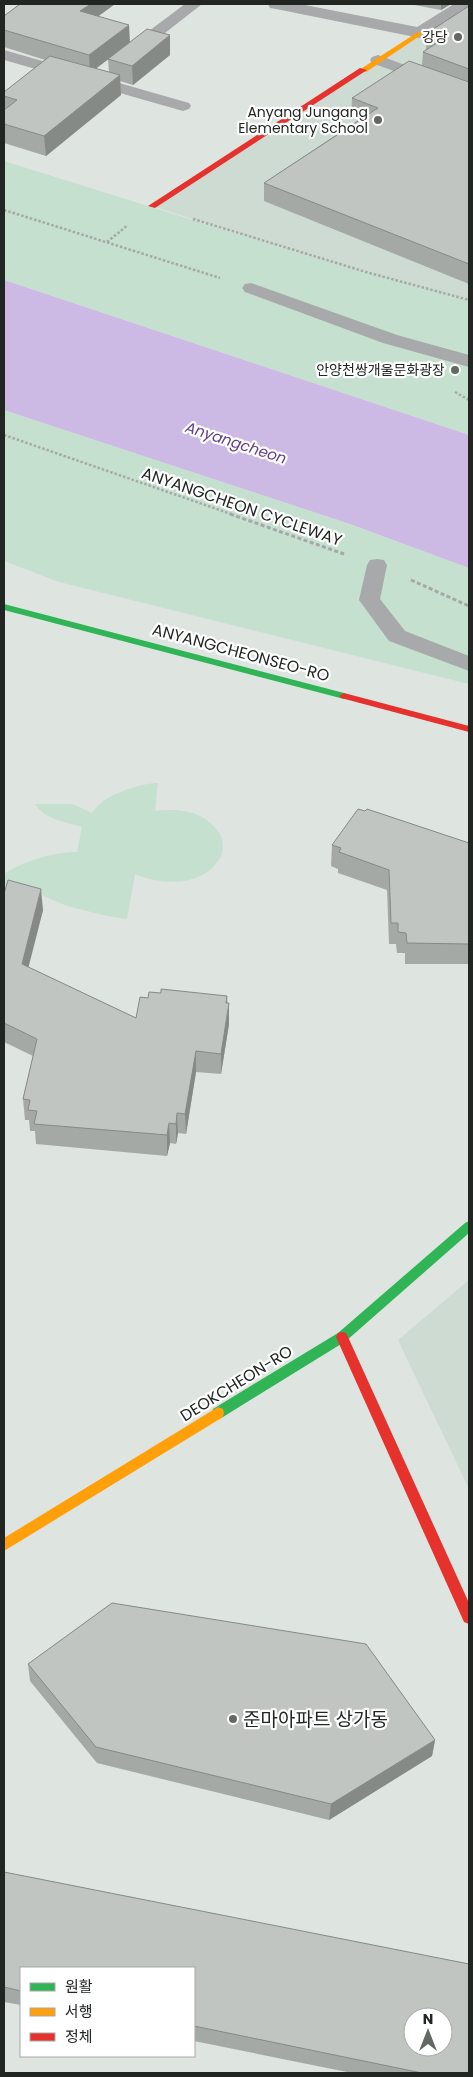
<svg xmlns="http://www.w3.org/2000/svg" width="473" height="2077" font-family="Poppins,'Noto Sans KR',sans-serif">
<rect width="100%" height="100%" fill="#dee4e0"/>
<g fill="#cedbd3">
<polygon points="464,4 469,4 469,300 302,254 152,206"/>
<polygon points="469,1280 469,1489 398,1340"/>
</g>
<g fill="#c5e0cf">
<polygon points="4,161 302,254 469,300 469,435 4,280"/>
<polygon points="4,410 350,524 469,568 469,684 59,582 4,561"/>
<path d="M158,783L155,811C180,808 205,811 220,834C223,839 224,850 221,856C205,887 163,886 135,874L127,919L107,916L67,906L44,896L39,891L4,889V874C24,861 53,852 77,852L82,827C66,822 44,819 35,804H73L92,813C103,795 137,784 158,783Z"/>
</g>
<polygon fill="#ccbae5" points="4,280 469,435 469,568 350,524 4,410"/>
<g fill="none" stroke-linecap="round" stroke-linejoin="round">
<g stroke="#a6a8a7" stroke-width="2.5" stroke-dasharray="2.5 2" stroke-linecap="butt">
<polyline points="4,210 220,278"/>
<polyline points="193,219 366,272 469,300"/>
<polyline points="107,242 128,225"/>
<polyline points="455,392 469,400"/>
<polyline points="4,435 234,515"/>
</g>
<g stroke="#a6a8a7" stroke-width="3" stroke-dasharray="4 2.5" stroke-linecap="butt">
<polyline points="230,514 344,554"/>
<polyline points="411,580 469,606"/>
</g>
<g fill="#a8a9aa" fill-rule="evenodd">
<polygon points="185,4 202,4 137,55 125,55 123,52 125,49"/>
<polygon points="4,50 189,103 191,106 189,109 183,111 4,60"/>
<polygon points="378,55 469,89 469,99 372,63 370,60 372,57"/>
<polygon points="251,283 397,335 469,355 469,367 383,343 245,292 242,288 245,284"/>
<polygon points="377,559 384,560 387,565 380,599 405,631 469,656 469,671 389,641 359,600 367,565 370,560"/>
</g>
<polygon fill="#a8a9aa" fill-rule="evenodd" points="268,4 300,4 417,27 454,4 469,4 469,9 426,37 420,38 276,9 270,8"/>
<g fill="#30b455" fill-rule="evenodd">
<polygon points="4,604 344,693 349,696 344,699 4,610"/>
<polygon points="469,1221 469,1233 346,1341 223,1417 218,1419 213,1417 212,1413 213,1409 338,1333 465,1223"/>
</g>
<g fill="#ff9f0a" fill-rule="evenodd">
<polygon points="418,32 424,33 366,72 359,70"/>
<polygon points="218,1407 223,1409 224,1413 223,1417 4,1551 4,1538"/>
</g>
<g fill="#e5322d" fill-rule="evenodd">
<polygon points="360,68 367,70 155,208 148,206"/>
<polygon points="344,693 469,726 469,732 341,698 339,696"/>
<polygon points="342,1332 346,1333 348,1337 469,1603 469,1624 464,1622 336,1337 338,1333"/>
</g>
</g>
<g fill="#a5a9a6" fill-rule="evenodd">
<path d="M20,4H115L98,16L130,42L170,35V55L133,85L120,81L121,95L46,156L4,143V92L45,60L4,47V16ZM108,59L109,72L95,69L103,63Z"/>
<polygon points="409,4 451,4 441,10"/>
<polygon points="465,4 469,4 469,284 264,201 264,183 360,119 351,116 352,98 422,65 423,52 426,50 427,33 465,9"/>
<polygon points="469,843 469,964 405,964 405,953 397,953 396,944 389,944 387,890 338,873 338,869 331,866 332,845"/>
<polygon points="4,894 43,910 28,967 136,1018 148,998 227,996 229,1024 221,1074 196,1072 186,1134 178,1133 176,1144 170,1143 167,1156 36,1144 35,1131 30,1131 29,1120 25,1120 23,1099 33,1056 4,1042"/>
<polygon points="28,1664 435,1740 432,1756 329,1820 97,1763 30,1681"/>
<polygon points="4,1872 469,2073 352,2073 194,2041 194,1968 21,1968 21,2005 4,2002"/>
</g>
<g fill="#868a87">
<polygon points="91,4 115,4 81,29 80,11"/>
<polygon points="441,4 451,4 441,10"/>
<polygon points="129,25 130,43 90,73 89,55"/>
<polygon points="170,35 170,55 133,85 132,66"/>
<polygon points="120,75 121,95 46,156 44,136"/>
<polygon points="41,889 43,910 24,985 22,964"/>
<polygon points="227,996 227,1016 229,1003 229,1024 221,1074 221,1054"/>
<polygon points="196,1051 196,1072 186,1134 185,1114"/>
<polygon points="177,1113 178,1133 176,1144 176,1124"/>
<polygon points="169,1123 170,1143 167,1156 167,1135"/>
<polygon points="435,1740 432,1756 329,1820 331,1804"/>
</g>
<g fill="#c0c5c1" stroke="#868a87" fill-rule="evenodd">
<polygon points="20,4 91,4 80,11 129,25 89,55 4,30 4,16"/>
<polygon points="469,6 469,69 423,52 443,39 427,33"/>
<polygon points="147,29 170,35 132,66 108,59"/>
<polygon points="50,56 120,75 44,136 4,124 4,110 17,100 4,96 4,92"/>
<polygon points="409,61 469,82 469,264 264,183 378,108 352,98"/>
<polygon points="358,809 365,811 367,809 469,843 469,944 407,943 406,933 398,932 398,923 391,923 389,870 339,852 341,848 332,845"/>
<polygon points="8,880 41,889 22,964 136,1018 140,997 148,998 149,992 161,993 161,989 227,996 226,1003 229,1003 221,1054 196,1051 185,1114 177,1113 176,1124 169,1123 167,1135 34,1124 37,1111 28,1110 30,1100 23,1099 37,1039 4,1023 4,894"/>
<polygon points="112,1603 366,1644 435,1740 331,1804 96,1747 28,1664"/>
<path d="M4,1872L469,1964V2073H422L194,2026V1968H21V1991L4,1987ZM413,2017H443V2047H413Z"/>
</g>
<g fill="#636865" stroke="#fff" stroke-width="2">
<circle cx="458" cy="37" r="5"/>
<circle cx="378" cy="120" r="5"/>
<circle cx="455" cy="370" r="5"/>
<circle cx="233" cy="1719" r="5"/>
</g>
<g text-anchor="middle" stroke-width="4.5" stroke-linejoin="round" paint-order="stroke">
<g font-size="14" fill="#212623" stroke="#fff" text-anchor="end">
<text x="448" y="42">강당</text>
<text x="368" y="117">Anyang Jungang<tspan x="368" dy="16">Elementary School</tspan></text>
<text x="445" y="375">안양천쌍개울문화광장</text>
</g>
<g font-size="15" font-style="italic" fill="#65408a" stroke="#fff">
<text transform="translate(236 443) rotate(18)" y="5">Anyangcheon</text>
</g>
<g font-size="16" fill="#212623" stroke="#fff">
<text transform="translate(242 506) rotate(19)" y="6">ANYANGCHEON CYCLEWAY</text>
<text transform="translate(241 652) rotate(15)" y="6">ANYANGCHEONSEO-RO</text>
<text transform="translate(236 1383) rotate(-32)" y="6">DEOKCHEON-RO</text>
</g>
<g font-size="19" fill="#212623" stroke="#fff" text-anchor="start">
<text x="243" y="1726">준마아파트 상가동</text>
</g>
</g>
<rect width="473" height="2077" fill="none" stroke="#212623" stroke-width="10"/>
<rect x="20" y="1967" width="175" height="90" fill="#ffffff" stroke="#a6a8a7"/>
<rect x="30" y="1983" width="25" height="8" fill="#30b455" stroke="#a6a8a7"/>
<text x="65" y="1992" font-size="15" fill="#212623">원활</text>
<rect x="30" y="2008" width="25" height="8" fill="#ff9f0a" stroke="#a6a8a7"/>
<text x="65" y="2017" font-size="15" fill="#212623">서행</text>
<rect x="30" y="2033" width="25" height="8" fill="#e5322d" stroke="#a6a8a7"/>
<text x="65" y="2042" font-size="15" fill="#212623">정체</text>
<g transform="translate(428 2032)"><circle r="24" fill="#ffffff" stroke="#a6a8a7"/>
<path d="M0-4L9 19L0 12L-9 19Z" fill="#636865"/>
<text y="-8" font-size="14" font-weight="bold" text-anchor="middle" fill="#212623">N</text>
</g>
</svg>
